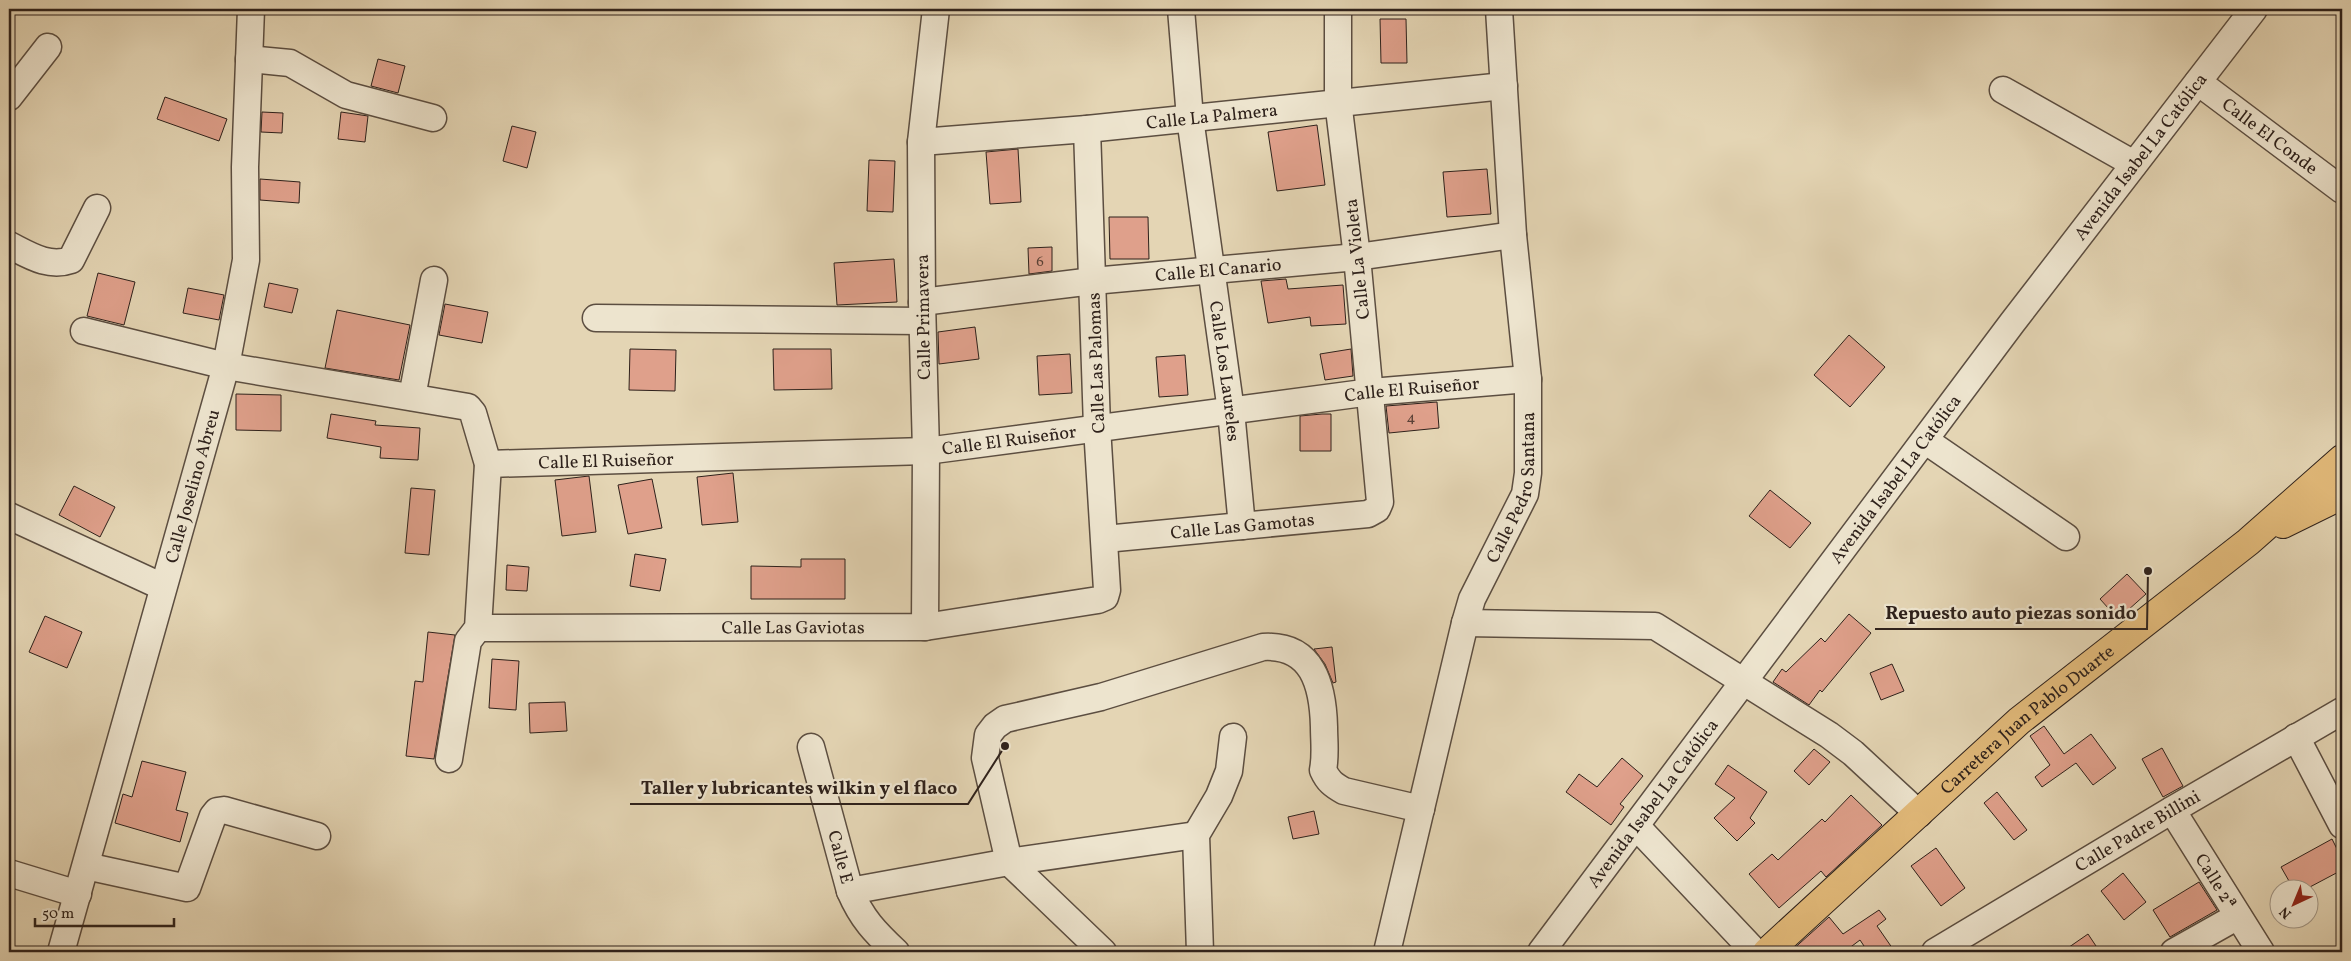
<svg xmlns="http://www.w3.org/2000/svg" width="2351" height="961" font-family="Vollkorn,serif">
<rect width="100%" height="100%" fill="#e4d5b4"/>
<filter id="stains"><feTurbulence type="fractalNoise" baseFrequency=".004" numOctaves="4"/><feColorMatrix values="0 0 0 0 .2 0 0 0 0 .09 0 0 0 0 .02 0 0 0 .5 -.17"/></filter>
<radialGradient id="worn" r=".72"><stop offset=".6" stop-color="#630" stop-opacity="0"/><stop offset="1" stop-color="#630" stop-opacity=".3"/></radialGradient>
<g fill="#dfa08b" stroke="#2e211b">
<polygon points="1380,19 1406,19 1407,63 1381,63"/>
<polygon points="378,59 405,66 398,93 371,86"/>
<polygon points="165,97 227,119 219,141 157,119"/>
<polygon points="262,112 283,113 282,133 261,132"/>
<polygon points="341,112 368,116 365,142 338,139"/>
<polygon points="1317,125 1325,185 1277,191 1268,132"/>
<polygon points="512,126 536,132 527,168 503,161"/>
<polygon points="1018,149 1021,202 990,204 986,152"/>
<polygon points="869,160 895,161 893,212 867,211"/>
<polygon points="1487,169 1491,214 1447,217 1443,172"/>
<polygon points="260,179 300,182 299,203 260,200"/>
<polygon points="1109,217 1148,217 1149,259 1110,259"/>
<polygon points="1052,247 1052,271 1029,274 1028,248"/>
<polygon points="894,259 897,302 837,305 834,263"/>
<polygon points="98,273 135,282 124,325 87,316"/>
<polygon points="1286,279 1288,289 1343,285 1346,324 1311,326 1310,317 1268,323 1261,281"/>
<polygon points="269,283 298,289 292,313 264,307"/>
<polygon points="188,288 224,295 219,320 183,313"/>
<polygon points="445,304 488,312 482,343 439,335"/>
<polygon points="337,310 410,325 399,380 325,368"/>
<polygon points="975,327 979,359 939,364 938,332"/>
<polygon points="1849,335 1885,367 1850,407 1814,375"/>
<polygon points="630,349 676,350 675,391 629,390"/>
<polygon points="773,349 831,349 832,389 774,390"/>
<polygon points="1351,349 1353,376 1325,380 1320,354"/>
<polygon points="1070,354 1072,393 1039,395 1037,356"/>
<polygon points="1185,355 1188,395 1159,397 1156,357"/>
<polygon points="236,394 281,395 281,431 236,430"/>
<polygon points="1437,402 1439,428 1389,433 1386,406"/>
<polygon points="331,414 376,421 375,425 420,428 418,460 380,458 381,447 327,438"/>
<polygon points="1322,414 1331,414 1331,451 1300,451 1300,416"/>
<polygon points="733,473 738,522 702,525 697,477"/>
<polygon points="589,476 596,532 562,536 555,480"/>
<polygon points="652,479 662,528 628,534 618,485"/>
<polygon points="74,486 115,507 100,537 59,515"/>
<polygon points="411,488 435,490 429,555 405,553"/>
<polygon points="1770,490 1811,523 1790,548 1749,516"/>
<polygon points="635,554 666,559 660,591 630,586"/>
<polygon points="801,559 845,559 845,599 751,599 751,566 801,567"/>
<polygon points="507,565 529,567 527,591 506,590"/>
<polygon points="2127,574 2146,594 2118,619 2100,599"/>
<polygon points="1849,614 1871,633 1822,692 1820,690 1809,705 1773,682 1782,669 1786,672 1821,638 1825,642"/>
<polygon points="45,616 82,632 67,668 29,652"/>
<polygon points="428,632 455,635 434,759 406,756 415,681 423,682"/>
<polygon points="1332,647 1336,682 1333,683 1325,664 1314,649"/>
<polygon points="492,659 519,661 516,710 489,708"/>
<polygon points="1892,664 1904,691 1881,700 1870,673"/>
<polygon points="565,702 567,731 530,733 529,703"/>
<polygon points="2044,726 2064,754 2091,734 2116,768 2093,785 2076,763 2042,787 2035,777 2050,765 2030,736"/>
<polygon points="2162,748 2183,786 2163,797 2142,759"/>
<polygon points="1814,749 1830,762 1809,785 1794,771"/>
<polygon points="1622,758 1643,776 1620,804 1624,807 1611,825 1566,792 1579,774 1597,787"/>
<polygon points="142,761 186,772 176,810 188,813 180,842 115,823 123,794 132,797"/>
<polygon points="1728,765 1767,792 1750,818 1755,823 1737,841 1714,818 1735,798 1715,784"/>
<polygon points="1997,792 2027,830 2014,840 1984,803"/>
<polygon points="1851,795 1882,825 1826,877 1821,871 1779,908 1749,874 1772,854 1778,860 1822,819 1825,822"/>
<polygon points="1314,811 1319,834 1293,839 1288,817"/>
<polygon points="2332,839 2342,859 2342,870 2308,888 2293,888 2281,867"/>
<polygon points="1936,848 1965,888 1941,906 1911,866"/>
<polygon points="2123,873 2146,902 2124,920 2101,891"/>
<polygon points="2199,882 2217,910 2170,937 2153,910"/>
<polygon points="1879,910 1886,919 1877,926 1895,952 1868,952 1860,940 1844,952 1790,952 1829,917 1843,934"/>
<polygon points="2088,934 2100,952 2062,952"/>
</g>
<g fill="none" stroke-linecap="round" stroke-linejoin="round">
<defs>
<g id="minor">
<path id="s1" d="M1181,9L1190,118L1231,411L1242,526"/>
<polyline points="249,59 290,63 346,95 433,118"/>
<path id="s2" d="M2198,82L2342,190"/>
<polyline points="2003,90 2134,164"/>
<polyline points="9,97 48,47"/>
<path id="s3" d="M921,142L1087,129L1504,86"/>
<path d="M9,245C29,255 48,268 71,260L97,208"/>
<path id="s4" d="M922,302L1093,281L1357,257L1513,235"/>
<polyline points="596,318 922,321"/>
<polyline points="84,331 226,366 468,407 473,413 488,464 478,628 468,641 449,759"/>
<polyline points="412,397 434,280"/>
<polyline points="1926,441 2066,537"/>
<path id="s5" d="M488,464L926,451L1371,392L1528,379"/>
<polyline points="9,516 163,587"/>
<path id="s6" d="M1105,539L1368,514L1377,509L1380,502L1357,257L1338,101V9"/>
<polyline points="1465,623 1655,626 1829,735 1853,753 1919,814"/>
<polyline points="925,627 926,451 922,302 921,142 936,9"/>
<path id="s7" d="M478,628L925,627L1098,600L1105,597L1107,590L1097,427L1087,129"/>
<polyline points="2296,737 2342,825"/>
<path id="s8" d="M811,747L850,891C862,919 875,932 896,952"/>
<polyline points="2172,810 2261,952"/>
<polyline points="1637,827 1755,952"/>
<polyline points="86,866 187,888 213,816 217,811 224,810 317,836"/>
<polyline points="9,873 78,894"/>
<polyline points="850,891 1009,862 1196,835"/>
<path id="s9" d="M61,952L226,366L246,260L245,167L251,9"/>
<path d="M1103,952L1009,862L985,758L988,735L995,726L1005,719L1101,697L1263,647C1313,644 1323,686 1324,727C1324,741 1326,755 1323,770C1328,781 1333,785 1344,791L1421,809"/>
<polyline points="1200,952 1196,835 1219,796 1229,771 1233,737"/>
<path id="s10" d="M1387,952L1465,623L1472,599L1525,494L1528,473V379L1513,235L1499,9"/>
<path id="s11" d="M1541,952L2012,323L2254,9"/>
<path id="s12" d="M1935,952L2172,810L2342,711"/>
<polyline points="2174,952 2238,916"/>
</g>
<g id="major">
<polyline points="2283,524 2342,495"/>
<path id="s13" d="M1767,952L2019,721L2248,542L2342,459"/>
</g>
</defs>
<use href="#minor" stroke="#5c4e41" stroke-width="29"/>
<use href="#major" stroke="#2e211b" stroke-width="30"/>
<use href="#minor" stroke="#ede4ce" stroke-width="26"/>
<use href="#major" stroke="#e2ba7a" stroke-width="28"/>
</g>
<g text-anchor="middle" stroke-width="4.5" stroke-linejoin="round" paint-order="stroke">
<g font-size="15" fill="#5a4137">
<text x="1040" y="266">6</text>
<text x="1411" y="422">4</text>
</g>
<g font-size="18" fill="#2e211b" stroke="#ede4ce">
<text dy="6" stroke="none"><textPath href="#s3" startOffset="292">Calle La Palmera</textPath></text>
<text dy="6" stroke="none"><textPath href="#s2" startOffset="90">Calle El Conde</textPath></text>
<text dy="6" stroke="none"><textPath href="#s11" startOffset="996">Avenida Isabel La Católica</textPath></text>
<text transform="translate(1357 259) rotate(-96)" y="6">Calle La Violeta</text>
<text dy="6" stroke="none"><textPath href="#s4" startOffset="298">Calle El Canario</textPath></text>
<text transform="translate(923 317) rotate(-91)" y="6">Calle Primavera</text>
<text transform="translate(1096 363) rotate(-92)" y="6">Calle Las Palomas</text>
<text dy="6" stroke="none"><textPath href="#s1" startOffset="365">Calle Los Laureles</textPath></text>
<text dy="6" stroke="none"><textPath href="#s5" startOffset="928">Calle El Ruiseñor</textPath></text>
<text dy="6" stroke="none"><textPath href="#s5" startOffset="522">Calle El Ruiseñor</textPath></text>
<text dy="6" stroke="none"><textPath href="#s5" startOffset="118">Calle El Ruiseñor</textPath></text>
<text dy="6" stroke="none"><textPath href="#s11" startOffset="591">Avenida Isabel La Católica</textPath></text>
<text dy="6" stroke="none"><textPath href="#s9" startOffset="484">Calle Joselino Abreu</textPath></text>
<text dy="6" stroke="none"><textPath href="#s10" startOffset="484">Calle Pedro Santana</textPath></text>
<text dy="6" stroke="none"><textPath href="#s6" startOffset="138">Calle Las Gamotas</textPath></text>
<text dy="6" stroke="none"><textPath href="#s7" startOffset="315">Calle Las Gaviotas</textPath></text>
<text dy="6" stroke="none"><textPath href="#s13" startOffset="349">Carretera Juan Pablo Duarte</textPath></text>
<text dy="6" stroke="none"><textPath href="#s11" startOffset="186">Avenida Isabel La Católica</textPath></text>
<text dy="6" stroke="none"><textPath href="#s12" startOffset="236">Calle Padre Billini</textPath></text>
<text dy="6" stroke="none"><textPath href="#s8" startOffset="114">Calle E</textPath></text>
<text transform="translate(2216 881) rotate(58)" y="6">Calle 2ª</text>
</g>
</g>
<path fill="none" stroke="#2e211b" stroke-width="2" d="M2148 571L2147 629H1875M1005 746L968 804H630"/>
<g fill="#2e211b" stroke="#ede4ce" stroke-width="2">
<circle cx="2148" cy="571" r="5"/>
<circle cx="1005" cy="746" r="5"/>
</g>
<g font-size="19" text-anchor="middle" font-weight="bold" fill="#2e211b" stroke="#ede4ce" stroke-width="4.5" stroke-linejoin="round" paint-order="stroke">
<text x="2011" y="619">Repuesto auto piezas sonido</text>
<text x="799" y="794">Taller y lubricantes wilkin y el flaco</text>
</g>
<rect width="2351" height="961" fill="none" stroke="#e4d5b4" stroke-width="30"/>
<rect x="10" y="10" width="2331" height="941" fill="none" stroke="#2e211b" stroke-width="2.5"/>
<rect x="15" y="15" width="2321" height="931" fill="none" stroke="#2e211b"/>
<g transform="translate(2294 904) rotate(224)"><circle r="24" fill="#ede4ce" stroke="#a19686"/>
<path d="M0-4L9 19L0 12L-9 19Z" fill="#8f2418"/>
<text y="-8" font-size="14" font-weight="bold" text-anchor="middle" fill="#2e211b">N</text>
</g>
<path d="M35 918v8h139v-8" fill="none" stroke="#2e211b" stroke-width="2.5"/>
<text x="42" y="918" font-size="15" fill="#2e211b" stroke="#ede4ce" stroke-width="4" paint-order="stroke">50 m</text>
<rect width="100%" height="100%" filter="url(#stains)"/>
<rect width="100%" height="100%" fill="url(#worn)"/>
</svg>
